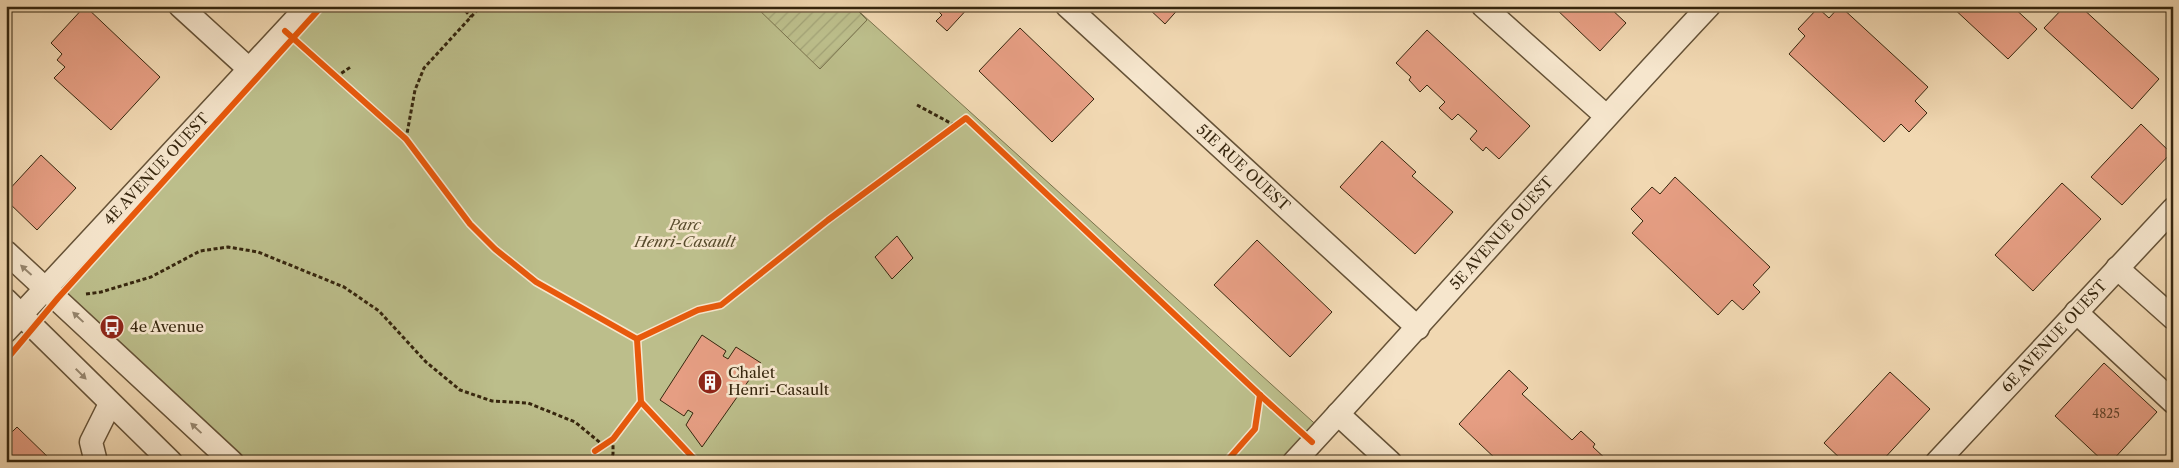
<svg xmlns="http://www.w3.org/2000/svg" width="2179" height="468" font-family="'Libre Caslon Text',serif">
<defs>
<pattern id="garden-furrows" width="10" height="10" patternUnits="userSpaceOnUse" patternTransform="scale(1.25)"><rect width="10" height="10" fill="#bcbe8b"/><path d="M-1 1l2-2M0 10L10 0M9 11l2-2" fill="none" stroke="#a2a377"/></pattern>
</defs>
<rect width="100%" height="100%" fill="#f1d8b2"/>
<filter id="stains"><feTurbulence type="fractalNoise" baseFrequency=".004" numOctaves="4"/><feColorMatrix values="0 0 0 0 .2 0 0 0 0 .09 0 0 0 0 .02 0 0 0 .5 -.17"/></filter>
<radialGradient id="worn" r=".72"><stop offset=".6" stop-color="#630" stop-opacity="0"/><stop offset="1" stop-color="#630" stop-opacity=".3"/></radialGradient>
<polygon fill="#bcbe8b" stroke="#79724c" points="308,6 853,6 1323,431 1294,462 232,462 47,288"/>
<polygon fill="url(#garden-furrows)" stroke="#79724c" points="755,6 853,6 867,20 820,69"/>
<g fill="#e69e83" stroke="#36260e">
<polygon points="85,6 160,77 111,130 54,78 65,67 57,60 62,54 51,43"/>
<polygon points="933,6 970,6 947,31 936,21 942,15"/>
<polygon points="1146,6 1181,6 1165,24"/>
<polygon points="1553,6 1608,6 1626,23 1600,51"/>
<polygon points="1840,6 1928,87 1915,101 1927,113 1909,132 1901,124 1884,142 1789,54 1805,36 1798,29 1818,8 1829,18"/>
<polygon points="1951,6 2012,6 2037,29 2008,59"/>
<polygon points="2065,6 2080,6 2159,79 2132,109 2044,28"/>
<polygon points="2161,6 2173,6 2173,18"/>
<polygon points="1020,28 1094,99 1052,142 979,71"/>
<polygon points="1427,30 1530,126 1499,159 1486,147 1483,151 1470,139 1477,131 1458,114 1452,120 1439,108 1445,102 1427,85 1420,92 1409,80 1411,77 1396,63"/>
<polygon points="2141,124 2171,153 2122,205 2091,177"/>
<polygon points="1382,141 1416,172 1412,176 1453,212 1415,254 1340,187"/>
<polygon points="41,155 76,188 37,230 6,200 6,193"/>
<polygon points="1675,177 1770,267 1753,285 1760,292 1743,310 1732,300 1718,315 1632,233 1643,221 1631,209 1652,187 1660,194"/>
<polygon points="2062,183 2101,219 2033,291 1995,255"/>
<polygon points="897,236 913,258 892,279 875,257"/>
<polygon points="1257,240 1332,312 1290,357 1214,285"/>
<polygon points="702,335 726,351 723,356 728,359 736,347 761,363 702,447 686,425 693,413 688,410 684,416 660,400"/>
<polygon points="2104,363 2157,412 2111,462 2104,462 2055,416"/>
<polygon points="1509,370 1528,388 1522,394 1572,440 1581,431 1595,444 1593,447 1609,462 1499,462 1459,424"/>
<polygon points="1890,372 1930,409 1881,462 1844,462 1824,443"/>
<polygon points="17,427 53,462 6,462 6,438"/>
</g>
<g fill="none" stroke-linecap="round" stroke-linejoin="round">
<defs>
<g id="minor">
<polyline points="180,6 249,69"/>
<path id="s1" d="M1067,6L1418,328"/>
<polyline points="1483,6 1606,116"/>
<polyline points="6,252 232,462"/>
<polyline points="2117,268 2173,318"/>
<polyline points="6,300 171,462"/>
<polyline points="2076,312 2173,402"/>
<path id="s2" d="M6,331L308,6"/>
<polyline points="1338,414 1390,462"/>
<polyline points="96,462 91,442 110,404"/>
<path id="s3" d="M1294,462C1434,311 1568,156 1709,6"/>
<path id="s4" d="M1937,462L2173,209"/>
</g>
</defs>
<use href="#minor" stroke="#655237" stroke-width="25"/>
<g stroke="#36260e" stroke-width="3" stroke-dasharray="4 2.5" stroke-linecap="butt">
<polyline points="461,6 471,17"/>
<polyline points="336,77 352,66"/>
<polyline points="917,105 956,126"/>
<polyline points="406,139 415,90 424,68 481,6"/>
<polyline points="86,294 101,292 151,277 200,251 228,247 258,252 344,287 379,311 426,362 460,390 492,401 528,403 575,422 603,445"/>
<polyline points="611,462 613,454 613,439"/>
</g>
<use href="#minor" stroke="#f6e6cd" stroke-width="22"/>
<defs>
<g id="cycleway">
<polyline points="285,31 406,139 470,224 495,249 536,282 637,339 641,402 697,462"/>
<polyline points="637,339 698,310 721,305 828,220 966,118 1260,395 1312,442"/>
<polyline points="6,360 58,298 322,6"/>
<polyline points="595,451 613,439 641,402"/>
<polyline points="1226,462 1255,429 1260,395"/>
</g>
</defs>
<use href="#cycleway" stroke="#f6e6cd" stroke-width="9"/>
<use href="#cycleway" stroke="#e8590c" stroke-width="6"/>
</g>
<defs><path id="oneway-solid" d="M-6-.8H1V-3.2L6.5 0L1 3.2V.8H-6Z" transform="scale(1.25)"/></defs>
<g fill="#96866e">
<use href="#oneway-solid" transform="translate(26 270) rotate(-138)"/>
<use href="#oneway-solid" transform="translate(78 317) rotate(-137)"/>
<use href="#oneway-solid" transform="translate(81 374) rotate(45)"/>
<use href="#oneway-solid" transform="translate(196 428) rotate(-137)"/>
</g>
<defs>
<symbol id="bus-disc" viewBox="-11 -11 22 22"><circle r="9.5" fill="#8f2418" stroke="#f6e6cd"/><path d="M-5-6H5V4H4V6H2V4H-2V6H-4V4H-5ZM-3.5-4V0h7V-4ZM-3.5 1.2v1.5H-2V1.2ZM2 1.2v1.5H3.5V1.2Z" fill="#fff"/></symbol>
<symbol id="building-disc" viewBox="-11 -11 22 22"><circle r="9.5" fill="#8f2418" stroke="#f6e6cd"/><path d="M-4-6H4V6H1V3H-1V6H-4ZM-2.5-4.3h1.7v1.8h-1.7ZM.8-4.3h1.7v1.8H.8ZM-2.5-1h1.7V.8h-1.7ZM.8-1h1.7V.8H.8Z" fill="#fff"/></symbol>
</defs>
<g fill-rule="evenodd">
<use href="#bus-disc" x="98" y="313" width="28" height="28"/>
<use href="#building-disc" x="696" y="368" width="28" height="28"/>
</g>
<g text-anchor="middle" stroke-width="5" stroke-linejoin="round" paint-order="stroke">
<g font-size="12" fill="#62442b">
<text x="2106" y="418">4825</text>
</g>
<g font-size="15" fill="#36260e" stroke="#f6e6cd">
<text dy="5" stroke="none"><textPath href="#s1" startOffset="239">51E RUE OUEST</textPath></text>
<text dy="5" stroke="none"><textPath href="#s2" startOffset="221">4E AVENUE OUEST</textPath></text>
<text dy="5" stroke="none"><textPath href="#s3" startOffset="309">5E AVENUE OUEST</textPath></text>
<text dy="5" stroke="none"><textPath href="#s4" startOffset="172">6E AVENUE OUEST</textPath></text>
</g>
<g font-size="15" font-style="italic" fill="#584c2d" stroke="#f6e6cd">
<text x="685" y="230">Parc<tspan x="685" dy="17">Henri-Casault</tspan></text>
</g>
<g font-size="15" fill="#36260e" stroke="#f6e6cd" text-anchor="start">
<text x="130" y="332">4e Avenue</text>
<text x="728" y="378">Chalet<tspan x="728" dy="17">Henri-Casault</tspan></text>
</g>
</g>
<rect width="2179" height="468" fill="none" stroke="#f1d8b2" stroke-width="25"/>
<rect x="8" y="8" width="2164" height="453" fill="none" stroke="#36260e" stroke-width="2.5"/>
<rect x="12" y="12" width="2154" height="443" fill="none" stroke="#36260e"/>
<rect width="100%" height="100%" filter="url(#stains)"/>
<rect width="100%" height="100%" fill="url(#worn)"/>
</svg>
